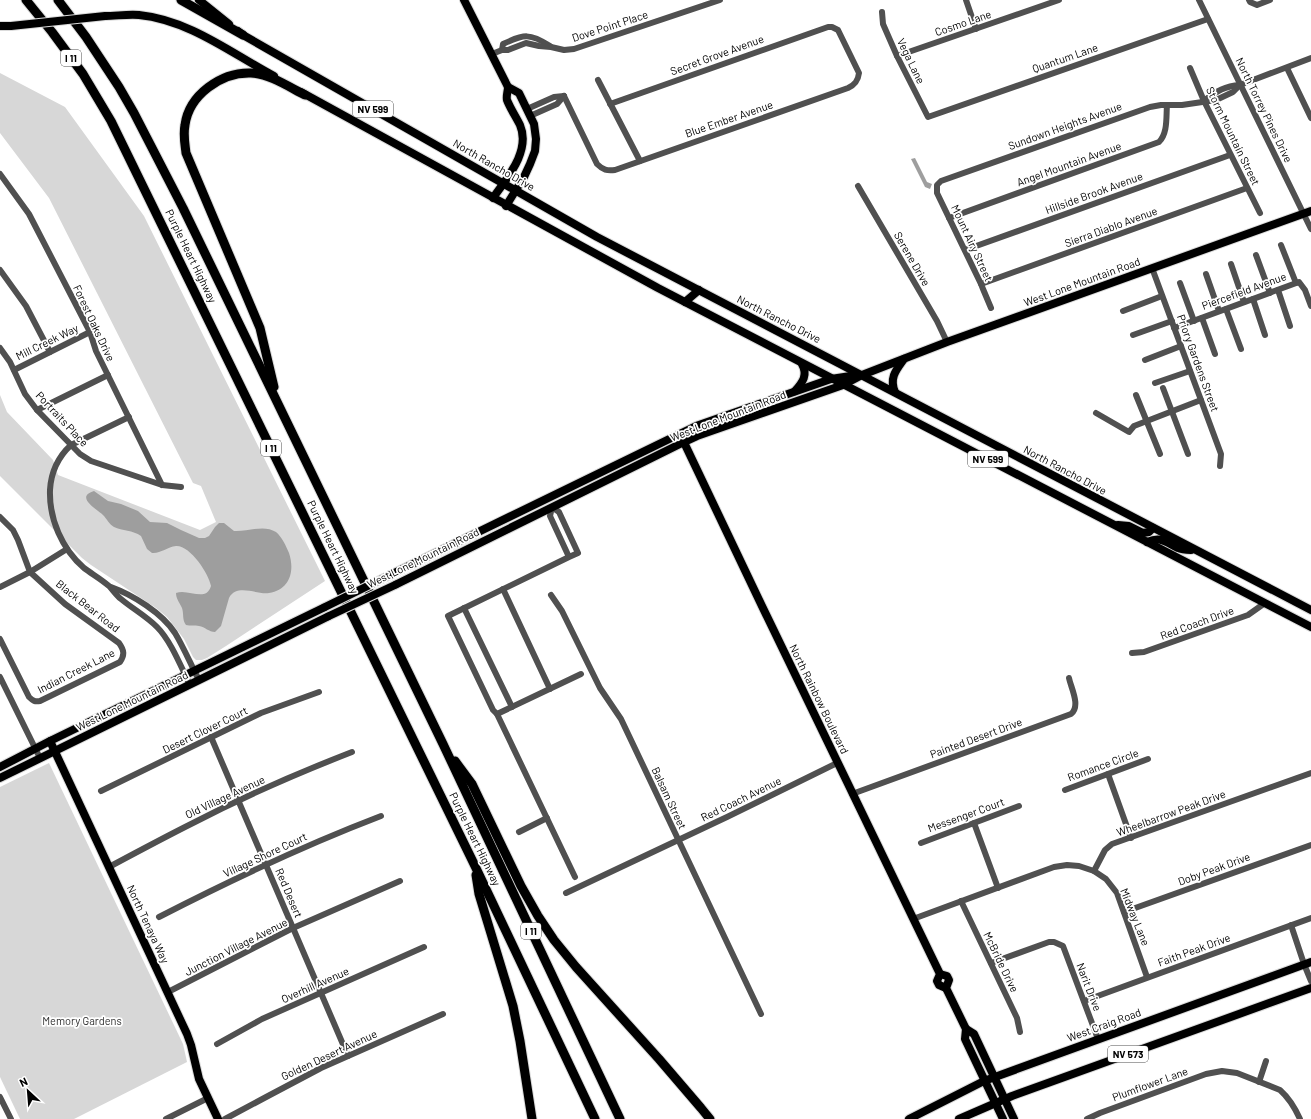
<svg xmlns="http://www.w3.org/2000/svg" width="1311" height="1119" font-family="Barlow,sans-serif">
<rect width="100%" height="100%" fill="#fff"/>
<g fill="#d7d7d7">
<polygon points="0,73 65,107 144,216 325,581 226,646 207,658 202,660 196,660 193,657 184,639 174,626 167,617 156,608 91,565 82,558 0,476 0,395 7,412 53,460 58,475 200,530 216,522 201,486 193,483 49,198 0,133"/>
<polygon points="49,763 183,1044 187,1062 74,1119 20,1119 0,1077 0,787"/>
</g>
<g fill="#9e9e9e">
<polygon points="915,158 927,182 932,184 930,189 925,187 911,159"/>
<path d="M94,491L108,501L121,504L138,511L150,522L167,523L181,530L199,538H205L209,536L215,527L219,523H224L234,531C247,532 264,524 276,532C282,537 286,546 289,553C295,571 290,590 269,593C257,595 237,583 229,598L221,626L215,632C209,632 205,627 199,626C195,625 190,626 186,625C182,620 184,614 182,608C180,603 176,599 176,593C188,588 206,603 211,586C209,574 190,545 176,546C167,547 160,554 152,553L147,549L141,536C133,530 122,531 114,527C109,524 107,519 103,515C98,510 74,497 94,491Z"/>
</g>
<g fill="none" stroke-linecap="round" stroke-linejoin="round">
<defs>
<g id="major">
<polyline points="199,0 229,24"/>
<path d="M464,0L508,87C508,91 506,96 507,100C510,108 516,117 520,125C531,151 507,178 493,198"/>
<path d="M105,16C116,16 128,14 139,15C189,20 231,53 274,76"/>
<polyline points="0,26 11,26"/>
<polyline points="238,31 243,35 597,237 1311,610"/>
<polyline points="301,92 658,288 1311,627"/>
<polyline points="506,206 524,177 530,164 535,151 536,139 534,124 519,93 508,87"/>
<polyline points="685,302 699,290"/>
<path d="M795,391C803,382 808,375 802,364"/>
<path d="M895,392C889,378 896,370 904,359"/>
<polyline points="680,434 761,604 940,974 937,981 939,985 946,988"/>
<polyline points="1118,525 1129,526 1143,533 1149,532 1153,528"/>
<path d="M1147,542C1162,536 1165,542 1178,548C1182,550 1187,550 1191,550"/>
<polyline points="390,575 696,426 831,379 857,375"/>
<polyline points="395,585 684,442 697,436 843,385 862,375 947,342 1311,211"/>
<polyline points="50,741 187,1034 191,1045 199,1079 218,1119"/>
<polyline points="0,767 50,741 325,607"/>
<polyline points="0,778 329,616"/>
<polyline points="940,974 947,976 949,980 946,988 966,1029 974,1034 1014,1119"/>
<polyline points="966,1029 965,1039 1003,1119"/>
<polyline points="909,1119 984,1081 1311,962"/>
<polyline points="959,1119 1012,1096 1311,988"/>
</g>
<g id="highway">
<polyline points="26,0 52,32 83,74 111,121 475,866 595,1119"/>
<polyline points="58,0 86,37 119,87 134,113 183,208 443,744 620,1119"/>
<polyline points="181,0 243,35"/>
<path d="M274,387L260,328L186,153C185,144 183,135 185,125C189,95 221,72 251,73C270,74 289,87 305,95"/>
<polyline points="455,761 472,784 521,886 538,916 554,940 576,967 659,1059 701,1108 710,1119"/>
<polyline points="476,875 479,894 513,1006 520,1041 532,1119"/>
</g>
</defs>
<use href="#major" stroke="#dbdbdb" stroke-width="10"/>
<use href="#highway" stroke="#dbdbdb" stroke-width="11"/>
<g stroke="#505050" stroke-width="6">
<polyline points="966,0 976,29"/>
<polyline points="1199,0 1311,229"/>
<polyline points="1249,0 1250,2 1257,5 1270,0"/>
<polyline points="882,12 883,24 897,56 928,117 1208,19"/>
<path d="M502,50L503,44C524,34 530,33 550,46"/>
<polyline points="492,54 502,50 508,50 526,43 539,46 551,47 564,50 574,49 720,0"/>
<polyline points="897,56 1059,0"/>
<polyline points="1190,68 1204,101 1260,213"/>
<polyline points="1287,68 1311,118"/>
<polyline points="598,80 640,161"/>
<path d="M564,96L597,164C603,170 607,171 615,170L848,88C855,85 858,81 859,73L838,30L832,27H828L610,104"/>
<path d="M1205,100C1217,91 1225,86 1240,85L1311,58"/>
<polyline points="527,109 554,97 564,96"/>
<polyline points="530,116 557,104 564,96"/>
<polyline points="0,174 29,214 90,332 96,351 162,485"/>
<polyline points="858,186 937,321 947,342"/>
<path d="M949,218L1159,142C1168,133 1166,117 1167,105"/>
<polyline points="1281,245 1296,283"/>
<polyline points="965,250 1230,155"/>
<polyline points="1256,255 1270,293"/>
<polyline points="1231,264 1244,302"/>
<polyline points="1152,268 1221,454 1220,466"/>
<polyline points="0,270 26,306 50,352"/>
<polyline points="1206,274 1219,311"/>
<polyline points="1180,283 1194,321"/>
<polyline points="981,284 1247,188"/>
<polyline points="1278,290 1290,326"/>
<polyline points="1253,299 1265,335"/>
<polyline points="991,308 983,289 981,284 937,193 937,185 941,181 1150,107 1161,105 1182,105 1216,100 1233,92 1240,85"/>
<polyline points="1226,309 1241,349"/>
<polyline points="1123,311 1162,296"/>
<polyline points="1202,318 1215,354"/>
<polyline points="1174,328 1299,282 1305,290 1311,306"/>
<polyline points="1133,335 1172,321"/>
<polyline points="0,348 10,362 25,394 37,410 80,454 91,461 162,485 181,487"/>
<polyline points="1145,360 1181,346"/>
<polyline points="14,370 90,332"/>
<polyline points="1155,383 1190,371"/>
<polyline points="1163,388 1188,454"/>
<polyline points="1136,395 1160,454"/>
<polyline points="37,410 108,375"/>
<polyline points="1096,413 1129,432 1134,426 1201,400"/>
<path d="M129,417L71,445C58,457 51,472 50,490C49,519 62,549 84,568C92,574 101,579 109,586C113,590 116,595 121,599C133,609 146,616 157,627C171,641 181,667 190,685"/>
<path d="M0,517L13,530L18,540L30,572L65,604L119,643C124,650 125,655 120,662L40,701C35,702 33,701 29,697L0,639"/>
<polyline points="569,557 550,516 552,507 559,512 578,553 569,557 448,616 493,710 497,714 575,877"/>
<polyline points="0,587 30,572 67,549"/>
<path d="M111,587C133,595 162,613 175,633C184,648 191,665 199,680"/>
<polyline points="503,589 550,689"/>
<polyline points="551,595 562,611 600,688 621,719 761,1014"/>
<polyline points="464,608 512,707"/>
<polyline points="1132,653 1144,652 1248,615 1265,603"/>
<polyline points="0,677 40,758"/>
<polyline points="497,714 581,674"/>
<polyline points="211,737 348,1056"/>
<polyline points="1108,774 1131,838"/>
<polyline points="1065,790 1148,759"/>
<polyline points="101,791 261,713 319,692"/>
<path d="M852,794L1071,714C1081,706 1071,688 1069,678"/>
<polyline points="974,823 998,888"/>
<polyline points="519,832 547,818"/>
<polyline points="921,843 1019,806"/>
<path d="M109,867C137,852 165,837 193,823C245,796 298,773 352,752"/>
<polyline points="1094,871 1105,850 1112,844 1311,773"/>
<polyline points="566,893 727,817 837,763"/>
<polyline points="961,901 1017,1018 1020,1032"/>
<polyline points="1124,912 1311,845"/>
<path d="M159,917C231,880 305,845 381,816"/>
<polyline points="913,919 1054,867 1067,865 1079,866 1094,871 1106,879 1117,893 1147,977"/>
<polyline points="1291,925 1304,964 1311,981"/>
<polyline points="991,963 1049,942 1054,942 1063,946 1098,1039"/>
<polyline points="168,992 293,928 400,881"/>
<polyline points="1084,1001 1311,918"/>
<polyline points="217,1044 262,1019 424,947"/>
<polyline points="1259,1082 1266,1061"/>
<polyline points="0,1097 11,1119"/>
<polyline points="166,1119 208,1098"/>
<polyline points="225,1119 268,1096 321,1068 443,1014"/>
<path d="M1087,1119L1100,1113L1206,1074L1222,1071L1237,1073L1280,1090C1289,1098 1295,1108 1300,1119"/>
</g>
<use href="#major" stroke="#000" stroke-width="8"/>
<use href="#highway" stroke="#000" stroke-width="9"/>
<defs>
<g id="major-bridge">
<polyline points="11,26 105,16"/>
<polyline points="325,607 390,575"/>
<polyline points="329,616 395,585"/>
</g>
</defs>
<use href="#major-bridge" stroke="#dbdbdb" stroke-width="10" stroke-linecap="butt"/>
<use href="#major-bridge" stroke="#000" stroke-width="8"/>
</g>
<g text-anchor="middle" stroke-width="3.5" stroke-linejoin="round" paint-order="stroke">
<g fill="#fff" stroke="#4c4c4c" stroke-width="1">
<rect x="61" y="50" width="20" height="16" rx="3"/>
<rect x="353" y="101" width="40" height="16" rx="3"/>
<rect x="261" y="440" width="20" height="16" rx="3"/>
<rect x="968" y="451" width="40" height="16" rx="3"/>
<rect x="521" y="923" width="20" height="16" rx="3"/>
<rect x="1108" y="1046" width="40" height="16" rx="3"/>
</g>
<g font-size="10" font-weight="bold" fill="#000">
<text x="71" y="62">I 11</text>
<text x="373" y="113">NV 599</text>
<text x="271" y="452">I 11</text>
<text x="988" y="463">NV 599</text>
<text x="531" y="935">I 11</text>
<text x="1128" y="1058">NV 573</text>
</g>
<g font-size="11" fill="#000" stroke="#fff">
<text transform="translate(963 23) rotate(-19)" y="4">Cosmo Lane</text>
<text transform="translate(610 26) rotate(-18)" y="4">Dove Point Place</text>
<text transform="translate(717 55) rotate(-20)" y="4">Secret Grove Avenue</text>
<text transform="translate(1065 58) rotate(-19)" y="4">Quantum Lane</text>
<text transform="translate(911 61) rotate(64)" y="4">Vega Lane</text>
<text transform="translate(1264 110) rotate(64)" y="4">North Torrey Pines Drive</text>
<text transform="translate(729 119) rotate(-19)" y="4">Blue Ember Avenue</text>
<text transform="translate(1065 126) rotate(-20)" y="4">Sundown Heights Avenue</text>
<text transform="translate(1233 136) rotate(64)" y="4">Storm Mountain Street</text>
<text transform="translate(1069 164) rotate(-20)" y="4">Angel Mountain Avenue</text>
<text transform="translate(494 165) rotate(30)" y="4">North Rancho Drive</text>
<text transform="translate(1094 193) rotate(-20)" y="4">Hillside Brook Avenue</text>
<text transform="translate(1111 227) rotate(-20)" y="4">Sierra Diablo Avenue</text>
<text transform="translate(972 243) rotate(65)" y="4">Mount Airy Street</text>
<text transform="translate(191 256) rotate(64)" y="4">Purple Heart Highway</text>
<text transform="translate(912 259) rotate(60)" y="4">Serene Drive</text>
<text transform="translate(1082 282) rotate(-20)" y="4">West Lone Mountain Road</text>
<text transform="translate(1244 291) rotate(-20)" y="4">Piercefield Avenue</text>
<text transform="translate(779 319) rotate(27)" y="4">North Rancho Drive</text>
<text transform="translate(94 323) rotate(65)" y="4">Forest Oaks Drive</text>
<text transform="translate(47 342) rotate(-26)" y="4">Mill Creek Way</text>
<text transform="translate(1198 363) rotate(70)" y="4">Priory Gardens Street</text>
<text transform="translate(728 416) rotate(-21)" y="4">West Lone Mountain Road</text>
<text transform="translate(62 419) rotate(47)" y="4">Portraits Place</text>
<text transform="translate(1065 470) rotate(28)" y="4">North Rancho Drive</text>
<text transform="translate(333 547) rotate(64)" y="4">Purple Heart Highway</text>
<text transform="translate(423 558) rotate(-26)" y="4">West Lone Mountain Road</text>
<text transform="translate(88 606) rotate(38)" y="4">Black Bear Road</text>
<text transform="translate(1197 623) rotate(-20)" y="4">Red Coach Drive</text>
<text transform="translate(76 671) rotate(-27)" y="4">Indian Creek Lane</text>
<text transform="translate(819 699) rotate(64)" y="4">North Rainbow Boulevard</text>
<text transform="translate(132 701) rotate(-26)" y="4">West Lone Mountain Road</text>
<text transform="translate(205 730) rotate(-26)" y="4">Desert Clover Court</text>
<text transform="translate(976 738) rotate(-20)" y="4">Painted Desert Drive</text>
<text transform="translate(1103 765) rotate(-20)" y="4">Romance Circle</text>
<text transform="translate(225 797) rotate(-25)" y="4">Old Village Avenue</text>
<text transform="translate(669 798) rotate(65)" y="4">Balsam Street</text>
<text transform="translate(741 799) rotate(-26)" y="4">Red Coach Avenue</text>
<text transform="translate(1171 813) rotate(-20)" y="4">Wheelbarrow Peak Drive</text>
<text transform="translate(966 815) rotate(-20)" y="4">Messenger Court</text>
<text transform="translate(475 839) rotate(64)" y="4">Purple Heart Highway</text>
<text transform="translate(265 855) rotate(-25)" y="4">Village Shore Court</text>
<text transform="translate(1214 869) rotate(-20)" y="4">Doby Peak Drive</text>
<text transform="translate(289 893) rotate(67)" y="4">Red Desert</text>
<text transform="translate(1135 917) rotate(68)" y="4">Midway Lane</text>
<text transform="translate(148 924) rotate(65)" y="4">North Tenaya Way</text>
<text transform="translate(236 947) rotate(-27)" y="4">Junction Village Avenue</text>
<text transform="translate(1194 950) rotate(-20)" y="4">Faith Peak Drive</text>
<text transform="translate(1001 962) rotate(64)" y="4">McBride Drive</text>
<text transform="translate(315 985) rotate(-24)" y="4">Overhill Avenue</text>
<text transform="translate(1089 987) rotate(69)" y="4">Narit Drive</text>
<text transform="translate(1104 1025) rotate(-20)" y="4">West Craig Road</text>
<text transform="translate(329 1055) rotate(-25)" y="4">Golden Desert Avenue</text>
<text transform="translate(1150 1084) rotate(-20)" y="4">Plumflower Lane</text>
</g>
<g font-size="11" fill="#2e2e2e" stroke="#fff">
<text x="82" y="1025">Memory Gardens</text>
</g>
</g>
<g transform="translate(28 1091) rotate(334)" stroke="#ffffff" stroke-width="3" paint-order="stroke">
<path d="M0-3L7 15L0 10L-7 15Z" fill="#000000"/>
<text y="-6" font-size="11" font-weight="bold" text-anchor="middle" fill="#000000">N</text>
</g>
</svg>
